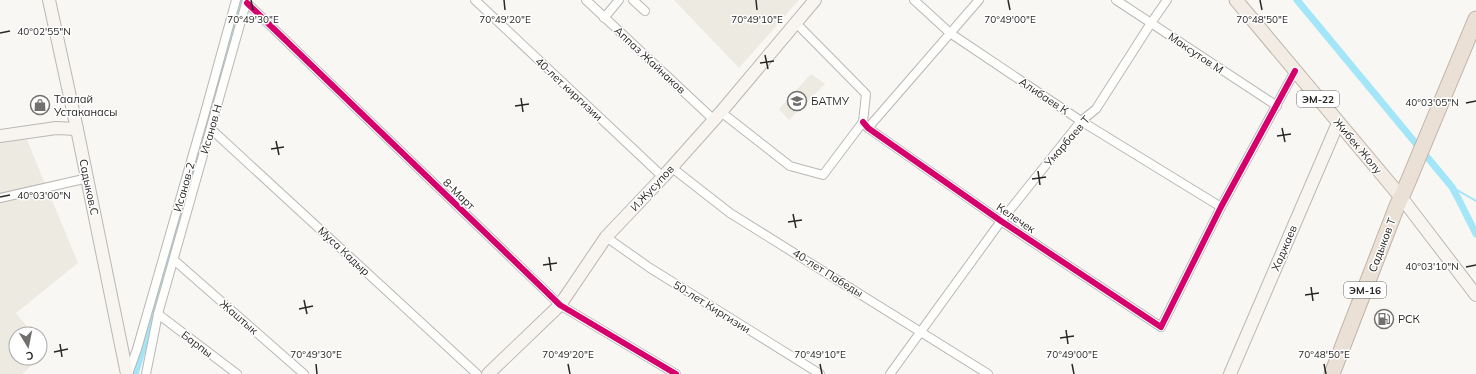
<svg xmlns="http://www.w3.org/2000/svg" width="1476" height="374" font-family="Mulish,sans-serif">
<rect width="100%" height="100%" fill="#f9f7f4"/>
<g fill="#edeae1">
<polygon points="674,0 799,0 739,68"/>
<polygon points="811,74 825,84 789,120 779,109"/>
<polygon points="25,135 78,263 16,313 33,334 16,334 16,358 40,358 40,343 47,352 22,374 0,374 0,140"/>
</g>
<g fill="none" stroke-linecap="round" stroke-linejoin="round">
<polyline stroke="#a3e6f8" stroke-width="2" points="1452,187 1476,201"/>
<g stroke="#a3e6f8" stroke-width="7">
<polyline points="1297,0 1452,187 1459,200 1476,234"/>
<polyline points="135,374 151,322 242,0"/>
</g>
<defs>
<g id="street">
<polyline points="475,0 663,177"/>
<polyline points="586,0 714,120"/>
<polyline points="633,0 645,11"/>
<polyline points="914,0 950,33 1081,121 1221,207"/>
<polyline points="1116,0 1277,106"/>
<polyline points="247,3 560,305 676,374"/>
<polyline points="604,18 619,0"/>
<polyline points="721,112 790,166 823,175 863,122 866,94 796,23"/>
<polyline points="863,122 868,128 1001,221 1161,327 1221,207 1295,71"/>
<polyline points="868,128 979,0"/>
<polyline points="211,129 477,374"/>
<polyline points="671,167 730,213 988,374"/>
<polyline points="0,198 88,178"/>
<polyline points="606,237 650,268 820,374"/>
<polyline points="174,260 304,374"/>
<polyline points="158,314 237,374"/>
<polyline points="128,374 137,349 204,116 236,0"/>
<polyline points="146,374 158,314 247,0"/>
<polyline points="890,374 1001,221 1081,121 1096,109 1151,23 1167,0"/>
</g>
<g id="secondary">
<polyline points="49,0 77,129 127,374"/>
<polyline points="0,136 56,128 77,129"/>
<polyline points="1401,197 1476,295"/>
<polyline points="488,374 560,305 606,237 663,177 721,112 815,0"/>
<polyline points="1230,374 1338,123"/>
</g>
<polyline id="primary" points="1236,0 1401,197"/>
<polyline id="highway" points="1332,374 1397,206 1405,189 1476,19"/>
</defs>
<use href="#street" stroke="#b9b8b6" stroke-width="10"/>
<use href="#secondary" stroke="#b9b8b6" stroke-width="14"/>
<use href="#primary" stroke="#beb3a6" stroke-width="15"/>
<use href="#highway" stroke="#beb3a6" stroke-width="17"/>
<use href="#street" stroke="#fefefd" stroke-width="8"/>
<use href="#secondary" stroke="#f8f5f1" stroke-width="12"/>
<use href="#primary" stroke="#f2ece5" stroke-width="13"/>
<use href="#highway" stroke="#ebe0d5" stroke-width="15"/>
<defs>
<g id="cycleway">
<polyline points="247,3 560,305 676,374"/>
<polyline points="863,122 868,128 1001,221 1161,327 1221,207 1295,71"/>
</g>
</defs>
<use href="#cycleway" stroke="#fff" stroke-width="8"/>
<use href="#cycleway" stroke="#d6006c" stroke-width="6"/>
</g>
<path fill="none" stroke="#292826" stroke-width="1.5" d="M251,0L253,10M504,0L505,10M756,0L757,10M1008,0L1010,10M1260,0L1262,10M0,33L10,31M765,55L768,69M760,63L774,61M521,98L523,112M1466,103L1476,101M515,106L529,104M1282,128L1285,142M1277,136L1291,134M276,141L279,155M271,149L284,147M1038,171L1040,185M1032,179L1046,177M0,197L10,195M793,214L796,228M788,222L802,220M549,257L551,271M543,265L557,263M1466,267L1476,265M1311,287L1313,301M1305,295L1319,293M304,300L307,314M299,309L313,306M1066,330L1068,344M1060,338L1074,336M60,344L62,357M54,352L68,349M316,364L317,374M568,364L570,374M820,364L822,374M1072,364L1074,374M1324,364L1326,374"/>
<defs>
<symbol id="university-ring" viewBox="-11 -11 22 22"><circle r="9.5" fill="#fff" stroke="#72706e" stroke-width="1.5"/><path d="M0-5L7-2L0 1L-7-2ZM-4 1L0 2.5L4 1V4Q0 6-4 4Z" fill="#72706e"/></symbol>
<symbol id="shop-ring" viewBox="-11 -11 22 22"><circle r="9.5" fill="#fff" stroke="#72706e" stroke-width="1.5"/><path d="M-5-2.5h2.3a2.7 3.5 0 0 1 5.4 0H5L5.5 6h-11ZM-1.5-2.5h3a1.5 2.3 0 0 0-3 0Z" fill="#72706e"/></symbol>
<symbol id="fuel-ring" viewBox="-11 -11 22 22"><circle r="9.5" fill="#fff" stroke="#72706e" stroke-width="1.5"/><path d="M-5.5-6h7V0h2V4h1.3V-2.5L3-4.5l.8-.8L6-3V5H2.5V1h-1V6h-7ZM-4.2-4.7v3.2H.2V-4.7Z" fill="#72706e"/></symbol>
</defs>
<g fill-rule="evenodd">
<use href="#university-ring" x="786" y="90" width="22" height="22"/>
<use href="#shop-ring" x="29" y="94" width="22" height="22"/>
<use href="#fuel-ring" x="1373" y="308" width="22" height="22"/>
</g>
<g text-anchor="middle" stroke-width="3" stroke-linejoin="round" paint-order="stroke">
<g fill="#fff" stroke="#696867" stroke-width="1">
<rect x="1297" y="91" width="42" height="16" rx="3"/>
<rect x="1344" y="282" width="42" height="16" rx="3"/>
</g>
<g font-size="10" font-weight="bold" fill="#292826">
<text x="1318" y="103">ЭМ-22</text>
<text x="1365" y="294">ЭМ-16</text>
</g>
<g font-size="11" fill="#292826" stroke="#fff">
<text transform="translate(1196 53) rotate(34)" y="4">Максутов М</text>
<text transform="translate(650 60) rotate(43)" y="4">Аппаз Жайнаков</text>
<text transform="translate(569 89) rotate(43)" y="4">40-лет киргизии</text>
<text transform="translate(1044 96) rotate(34)" y="4">Алибаев К</text>
<text transform="translate(211 129) rotate(-74)" y="4">Исанов Н</text>
<text transform="translate(1067 141) rotate(-49)" y="4">Умарбаев Т</text>
<text transform="translate(1358 146) rotate(50)" y="4">Жибек Жолу</text>
<text transform="translate(89 187) rotate(78)" y="4">Садыков.С</text>
<text transform="translate(184 187) rotate(-74)" y="4">Исанов-2</text>
<text transform="translate(652 188) rotate(-47)" y="4">И.Жусупов</text>
<text transform="translate(459 194) rotate(44)" y="4">8-Март</text>
<text transform="translate(1016 218) rotate(34)" y="4">Келечек</text>
<text transform="translate(1382 245) rotate(-69)" y="4">Садыков Т</text>
<text transform="translate(1284 248) rotate(-67)" y="4">Хаджаев</text>
<text transform="translate(344 251) rotate(43)" y="4">Муса Кадыр</text>
<text transform="translate(828 273) rotate(32)" y="4">40-лет Пабеды</text>
<text transform="translate(712 307) rotate(32)" y="4">50-лет Киргизии</text>
<text transform="translate(239 317) rotate(41)" y="4">Жаштык</text>
<text transform="translate(197 344) rotate(37)" y="4">Барпы</text>
</g>
<g font-size="11" fill="#292826" stroke="#fff" text-anchor="start">
<text x="54" y="103">Таалай<tspan x="54" dy="13">Устаканасы</tspan></text>
<text x="811" y="105">БАТМУ</text>
<text x="1398" y="323">РСК</text>
</g>
</g>
<g font-size="10" text-anchor="middle" fill="#292826" stroke="#fff" stroke-width="3" stroke-linejoin="round" paint-order="stroke">
<text x="1010" y="23">70°49'00"E</text>
<text x="253" y="23">70°49'30"E</text>
<text x="505" y="23">70°49'20"E</text>
<text x="757" y="23">70°49'10"E</text>
<text x="1262" y="23">70°48'50"E</text>
<text x="44" y="35">40°02'55"N</text>
<text x="1432" y="106">40°03'05"N</text>
<text x="44" y="199">40°03'00"N</text>
<text x="1432" y="270">40°03'10"N</text>
<text x="316" y="358">70°49'30"E</text>
<text x="568" y="358">70°49'20"E</text>
<text x="820" y="358">70°49'10"E</text>
<text x="1072" y="358">70°49'00"E</text>
<text x="1324" y="358">70°48'50"E</text>
</g>
<g transform="translate(28 346) rotate(170)"><circle r="19" fill="#ffffff" stroke="#a9a9a8"/>
<path d="M0-3L7 15L0 10L-7 15Z" fill="#72706e"/>
<text y="-6" font-size="11" font-weight="bold" text-anchor="middle" fill="#292826">С</text>
</g>
</svg>
